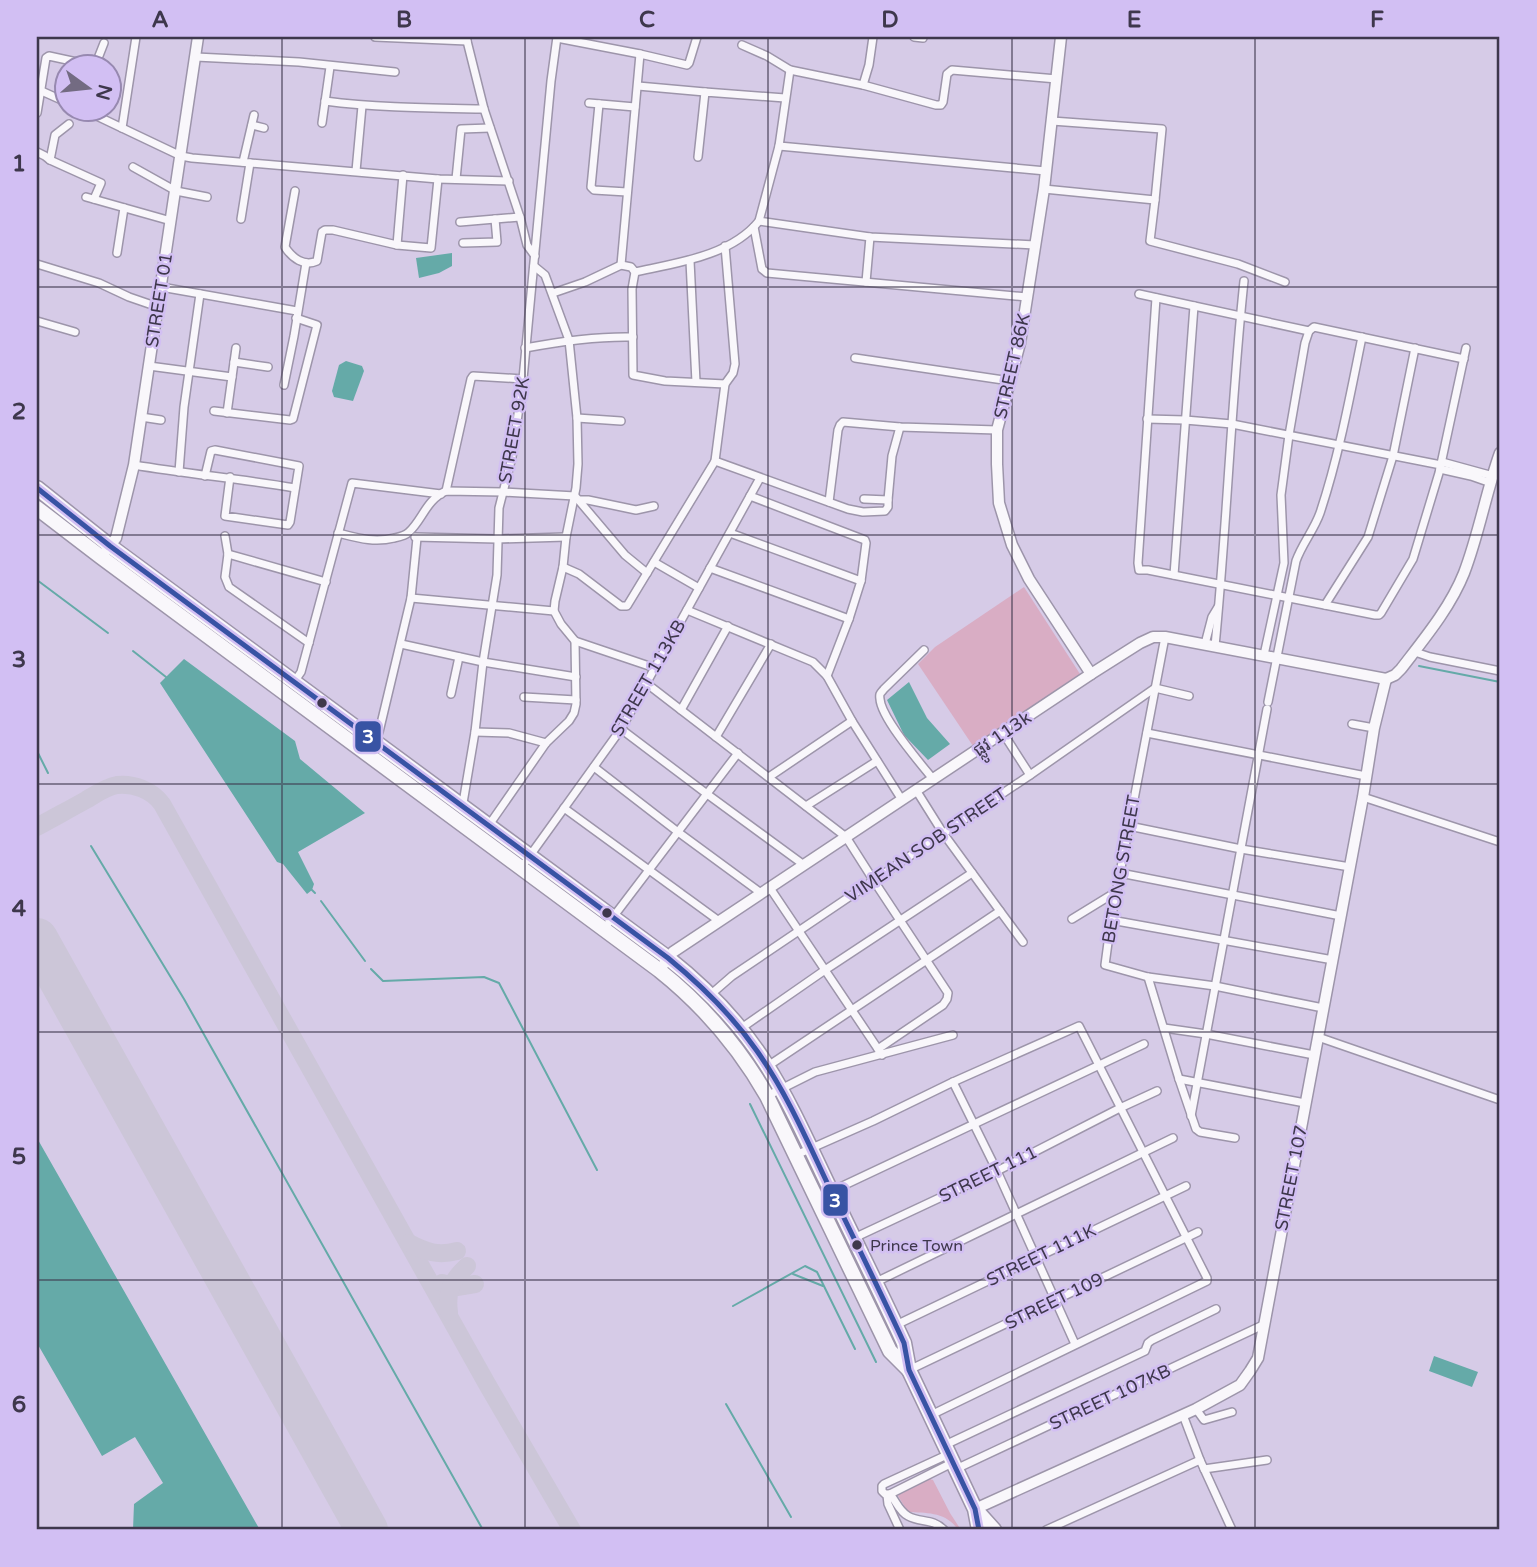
<svg xmlns="http://www.w3.org/2000/svg" width="1537" height="1567" font-family="'Varela Round','Noto Sans Khmer',sans-serif">
<rect width="100%" height="100%" fill="#d6cbe7"/>
<g fill="#d9adc4">
<polygon points="1024,587 1080,674 973,746 918,664 935,647"/>
<path d="M927,1478L933,1480L950,1513L961,1530H958C947,1512 927,1513 908,1512L898,1496L900,1490Z"/>
</g>
<g fill="#65aaa8">
<polygon points="452,253 452,266 439,273 419,278 416,258"/>
<polygon points="346,361 362,366 364,371 353,401 334,397 332,391 339,365"/>
<polygon points="184,659 295,741 300,759 365,813 298,852 314,884 312,890 307,894 283,864 277,862 160,683"/>
<polygon points="909,682 927,718 950,744 928,760 904,735 887,700"/>
<polygon points="37,1138 260,1530 133,1530 134,1504 163,1483 135,1437 102,1456 37,1343"/>
<polygon points="1434,1356 1478,1372 1472,1387 1429,1371"/>
</g>
<g fill="none" stroke-linecap="round" stroke-linejoin="round">
<g stroke="#65aaa8" stroke-width="2">
<polyline points="37,580 108,633"/>
<polyline points="133,651 166,677"/>
<polyline points="1419,666 1500,682"/>
<polyline points="37,751 48,773"/>
<polyline points="91,846 184,999 483,1530"/>
<polyline points="312,890 315,893"/>
<polyline points="321,901 365,961"/>
<polyline points="371,969 383,981 484,977 499,983 597,1170"/>
<polyline points="750,1104 876,1362"/>
<polyline points="793,1274 823,1286"/>
<polyline points="733,1306 805,1266 817,1272 855,1349"/>
<polyline points="726,1404 791,1517"/>
</g>
<g stroke="#ccc6d8" stroke-width="18">
<path d="M37,827C53,818 70,809 86,800C96,794 106,787 117,785C133,783 152,790 162,804L487,1384L572,1530"/>
<path d="M409,1243C426,1252 438,1256 457,1251"/>
<polyline points="442,1283 457,1287 475,1284"/>
<path d="M449,1312C446,1291 452,1280 467,1266"/>
</g>
<polyline stroke="#ccc6d8" stroke-width="42" points="37,939 367,1530"/>
<defs>
<g id="street">
<polyline points="375,37 467,41"/>
<polyline points="466,37 484,109 520,217 527,245 535,256"/>
<polyline points="914,37 923,38"/>
<polyline points="557,38 640,54 687,65 689,63 697,37"/>
<polyline points="742,45 767,56 790,70 863,85 936,105 941,105 943,102 947,74 952,70 1057,79"/>
<polyline points="196,57 299,62 395,72"/>
<polyline points="95,66 104,43"/>
<polyline points="863,85 869,65 873,37"/>
<polyline points="638,86 705,92"/>
<polyline points="37,89 66,102"/>
<path d="M325,101C378,108 431,108 484,109"/>
<polyline points="589,103 635,107"/>
<polyline points="599,104 591,187 594,190 627,192"/>
<polyline points="80,108 181,156 192,158 438,179 509,181"/>
<polyline points="37,113 46,58 49,56 95,66"/>
<polyline points="1052,121 1162,129 1155,200"/>
<polyline points="322,123 330,67"/>
<polyline points="252,125 264,128"/>
<polyline points="122,128 136,37"/>
<polyline points="779,146 1046,171"/>
<polyline points="37,152 45,156 50,160 101,183 94,199"/>
<polyline points="698,157 705,92 785,98"/>
<polyline points="50,160 55,135 69,124"/>
<polyline points="243,162 254,115"/>
<polyline points="133,167 176,191 207,197"/>
<polyline points="356,171 362,106"/>
<polyline points="456,179 461,129 490,128"/>
<polyline points="1044,189 1155,200 1150,241 1238,264 1285,282"/>
<path d="M295,191L285,247C292,258 304,267 317,261L322,232L325,230H333L397,245L431,248L438,179"/>
<polyline points="86,197 171,221"/>
<polyline points="241,219 250,163"/>
<polyline points="759,221 870,237 1035,245"/>
<polyline points="460,222 520,217"/>
<polyline points="754,227 762,269 767,273 1027,297"/>
<polyline points="463,243 497,242 495,219"/>
<polyline points="397,245 403,175"/>
<polyline points="117,253 124,208"/>
<polyline points="690,261 696,382"/>
<polyline points="37,264 99,283 129,297 158,307"/>
<polyline points="621,265 640,54"/>
<polyline points="534,266 545,275 569,340 577,418 578,464 576,488 566,537 563,567 555,601 554,611 561,624 575,641 655,668"/>
<polyline points="635,272 632,289 633,375 665,381 725,384"/>
<polyline points="866,282 870,237"/>
<polyline points="161,287 297,311"/>
<path d="M553,293L585,282L621,265L631,267L635,272C676,263 731,256 759,221L779,146L790,70"/>
<polyline points="1139,294 1309,331"/>
<polyline points="1156,298 1138,563 1139,570 1148,570 1375,615 1379,615 1381,613 1413,559 1439,473 1466,348"/>
<polyline points="37,321 75,332"/>
<path d="M525,348C562,341 596,336 633,337"/>
<polyline points="855,358 1010,381"/>
<polyline points="234,362 268,367"/>
<polyline points="149,366 232,377"/>
<polyline points="284,385 294,336 306,263"/>
<polyline points="214,411 290,420 293,419 317,325 296,318"/>
<polyline points="227,413 236,348"/>
<polyline points="141,417 161,420"/>
<polyline points="577,418 621,421"/>
<polyline points="1147,419 1185,420 1232,424 1441,465"/>
<polyline points="715,461 848,509 863,512 885,511 888,507 888,500"/>
<polyline points="1442,462 1493,476"/>
<path d="M134,465C188,474 242,479 295,488"/>
<polyline points="1440,469 1471,476 1491,483"/>
<polyline points="179,472 184,407 200,294"/>
<polyline points="205,476 211,451 215,450 299,466 290,522 288,525 225,516 230,477"/>
<polyline points="446,491 471,379 473,376 523,379"/>
<polyline points="750,496 865,540 866,543 861,581 849,619 827,676"/>
<polyline points="864,499 888,500 892,456 900,427"/>
<polyline points="579,500 588,500 636,510 654,506"/>
<polyline points="829,502 838,430 840,425 843,422 900,427 997,430"/>
<path d="M338,533C358,538 374,543 394,538C399,537 405,536 409,532C423,519 426,500 446,491L503,492L575,496L625,555L647,573"/>
<polyline points="730,533 861,581"/>
<polyline points="225,536 228,554 225,577 229,587 309,643"/>
<polyline points="415,537 497,539 566,537"/>
<polyline points="228,554 326,582"/>
<polyline points="654,562 699,588"/>
<polyline points="563,567 579,574 621,606 627,606 715,461 725,384 733,373 735,364 725,246"/>
<polyline points="710,568 849,619"/>
<polyline points="1174,575 1194,306"/>
<polyline points="411,598 554,611"/>
<polyline points="1325,605 1368,537 1393,456 1415,348"/>
<polyline points="687,610 813,662 827,676 852,721 902,800"/>
<polyline points="1165,637 1111,920 1105,965 1148,977 1215,986 1323,1008"/>
<polyline points="401,644 483,662 576,677"/>
<polyline points="1205,644 1212,617 1218,607"/>
<path d="M1215,646C1227,525 1231,403 1244,281"/>
<path d="M924,650L884,689C881,693 879,693 880,699C881,718 920,763 933,779"/>
<polyline points="1415,652 1430,657 1500,671"/>
<polyline points="1264,655 1284,563 1281,495 1289,435 1305,343 1309,331 1314,327 1464,359"/>
<polyline points="294,682 301,672 352,483 441,494"/>
<polyline points="646,683 846,837 874,881 948,993 947,999 943,1005 878,1049"/>
<polyline points="451,694 459,657"/>
<polyline points="524,697 576,700"/>
<path d="M1268,702L1296,561C1302,544 1314,530 1320,513C1339,456 1350,396 1362,337"/>
<polyline points="681,710 728,626"/>
<polyline points="1352,724 1374,728"/>
<polyline points="621,729 707,794 804,865"/>
<polyline points="475,732 509,733 546,743"/>
<polyline points="1003,733 1030,775"/>
<polyline points="1147,733 1366,776"/>
<polyline points="716,737 771,644"/>
<polyline points="375,742 379,732 411,598 417,538"/>
<polyline points="594,767 678,832 761,893"/>
<polyline points="769,777 852,721"/>
<polyline points="916,790 943,833 1000,911"/>
<polyline points="1363,797 1500,842"/>
<polyline points="462,806 463,803 475,732 483,662 497,575 499,508 512,457 523,379 551,81 557,37"/>
<polyline points="806,806 877,761"/>
<polyline points="564,808 719,921"/>
<polyline points="489,825 546,743 569,721 574,713 576,704 575,641"/>
<polyline points="1129,826 1241,849 1350,867"/>
<polyline points="521,868 621,729 760,478"/>
<polyline points="1120,873 1341,916"/>
<polyline points="770,888 882,1055"/>
<polyline points="1072,919 1116,892"/>
<polyline points="1111,920 1333,960"/>
<polyline points="604,929 738,753"/>
<polyline points="1148,977 1179,1079 1196,1129 1200,1132 1235,1138"/>
<polyline points="709,996 732,976 1030,775 1155,688 1189,696"/>
<polyline points="1164,1028 1206,1034 1314,1055"/>
<polyline points="740,1029 825,970 972,873"/>
<polyline points="1318,1037 1500,1100"/>
<polyline points="768,1066 1000,911 1023,942"/>
<polyline points="1179,1079 1305,1103"/>
<polyline points="953,1082 997,1171 1075,1344"/>
<polyline points="767,1096 815,1072 953,1035"/>
<polyline points="1191,1116 1267,709"/>
<polyline points="796,1155 873,1121 953,1082 1079,1026 1207,1278 1207,1281 931,1415"/>
<polyline points="817,1198 1144,1044"/>
<polyline points="854,1238 997,1171 1120,1108 1157,1091"/>
<polyline points="876,1282 1173,1138"/>
<polyline points="896,1325 1186,1186"/>
<polyline points="909,1370 1198,1232"/>
<polyline points="1196,1409 1204,1420 1232,1412"/>
<polyline points="1183,1415 1200,1460 1232,1530"/>
<polyline points="945,1445 1145,1351 1148,1343 1152,1340 1216,1309"/>
<polyline points="949,1454 884,1484 882,1486 882,1491 885,1494 890,1494 952,1463"/>
<polyline points="956,1469 1263,1325"/>
<polyline points="1204,1469 1267,1460"/>
<path d="M890,1494C896,1501 899,1511 908,1516C920,1523 933,1518 944,1530"/>
<polyline points="887,1495 888,1504 900,1530"/>
<polyline points="1046,1530 1200,1460"/>
</g>
<g id="secondary">
<polyline points="1061,37 1044,189 1020,343 997,430 997,464 999,503 1012,545 1029,579 1091,674"/>
<polyline points="105,552 116,538 134,465 198,37"/>
<path d="M1386,679L1395,675L1401,669C1424,639 1450,608 1464,573C1479,534 1486,492 1500,453"/>
<polyline points="664,964 673,952 1091,674 1140,643 1153,637 1165,637 1386,679"/>
<polyline points="975,1509 1196,1409 1240,1385 1250,1371 1258,1358 1363,797 1374,728 1386,679"/>
</g>
<g id="highway">
<path d="M37,488L110,546L668,958C706,988 740,1023 766,1064C792,1105 811,1150 832,1193C856,1243 881,1293 904,1343L909,1370L975,1509L979,1530"/>
<path d="M37,508L101,557L659,970C703,1005 739,1047 767,1096L890,1351L909,1370"/>
<polyline points="976,1510 994,1530"/>
</g>
</defs>
<use href="#street" stroke="#9d95aa" stroke-width="10"/>
<use href="#secondary" stroke="#9d95aa" stroke-width="13"/>
<use href="#highway" stroke="#9d95aa" stroke-width="17"/>
<use href="#street" stroke="#f9f7fb" stroke-width="7"/>
<use href="#secondary" stroke="#f9f7fb" stroke-width="10"/>
<use href="#highway" stroke="#f9f7fb" stroke-width="14"/>
<defs>
<path id="bus-1" d="M37,488L110,546L668,958C701,985 732,1015 757,1051C788,1095 809,1145 832,1193C856,1243 881,1293 904,1343L909,1370L975,1509L979,1530"/>
</defs>
<use href="#bus-1" stroke="#d2bff3" stroke-width="10"/>
<use href="#bus-1" stroke="#3853a4" stroke-width="5"/>
</g>
<path fill="none" stroke="#3e374c" stroke-width="2" stroke-opacity="0.55" d="M282,37V1530M525,37V1530M768,37V1530M1012,37V1530M1255,37V1530M37,287H1500M37,535H1500M37,784H1500M37,1032H1500M37,1280H1500"/>
<g fill="#3e374c" stroke="#d2bff3" stroke-width="2.5">
<circle cx="322" cy="703" r="6"/>
<circle cx="607" cy="913" r="6"/>
<circle cx="857" cy="1245" r="6"/>
</g>
<g text-anchor="middle" stroke-width="5" stroke-linejoin="round" paint-order="stroke">
<g font-size="16" fill="#3e374c" stroke="#d2bff3" text-anchor="start">
<text x="870" y="1251">Prince Town</text>
</g>
<g font-size="18" fill="#3e374c" stroke="#d2bff3">
<text transform="translate(159 300) rotate(-81)" y="6">STREET 01</text>
<text transform="translate(1012 366) rotate(-77)" y="6">STREET 86K</text>
<text transform="translate(514 430) rotate(-80)" y="6">STREET 92K</text>
<text transform="translate(648 678) rotate(-60)" y="6">STREET 113KB</text>
<text transform="translate(1002 734) rotate(-34)" y="6">ផ្លូវ 113k</text>
<text transform="translate(926 845) rotate(-34)" y="6">VIMEAN SOB STREET</text>
<text transform="translate(1121 869) rotate(-80)" y="6">BETONG STREET</text>
<text transform="translate(988 1174) rotate(-26)" y="6">STREET 111</text>
<text transform="translate(1291 1178) rotate(-79)" y="6">STREET 107</text>
<text transform="translate(1041 1255) rotate(-26)" y="6">STREET 111K</text>
<text transform="translate(1054 1301) rotate(-26)" y="6">STREET 109</text>
<text transform="translate(1110 1397) rotate(-25)" y="6">STREET 107KB</text>
</g>
</g>
<g stroke="#d2bff3" stroke-width="2.5">
<rect x="354" y="720" width="28" height="33" rx="7" fill="#3853a4"/>
<rect x="822" y="1183" width="27" height="34" rx="7" fill="#3853a4"/>
</g>
<g font-size="19" text-anchor="middle" font-weight="bold" fill="#fff">
<text x="368" y="743">3</text>
<text x="835" y="1207">3</text>
</g>
<rect width="1537" height="1567" fill="none" stroke="#d2bff3" stroke-width="77"/>
<g transform="translate(88 88) rotate(105)"><circle r="33" fill="#d2bff3" stroke="#9789b0" stroke-width="2"/>
<path d="M0-5L12 26L0 18L-12 26Z" fill="#736b82"/>
<text y="-10" font-size="19" font-weight="bold" text-anchor="middle" fill="#3e374c">N</text>
</g>
<rect x="38" y="38" width="1460" height="1490" fill="none" stroke="#3e374c" stroke-width="2.5"/>
<g font-size="23" text-anchor="middle" font-weight="bold" fill="#3e374c">
<text x="160" y="27">A</text>
<text x="404" y="27">B</text>
<text x="647" y="27">C</text>
<text x="890" y="27">D</text>
<text x="1134" y="27">E</text>
<text x="1377" y="27">F</text>
<text x="19" y="171">1</text>
<text x="19" y="419">2</text>
<text x="19" y="667">3</text>
<text x="19" y="916">4</text>
<text x="19" y="1164">5</text>
<text x="19" y="1412">6</text>
</g>
</svg>
